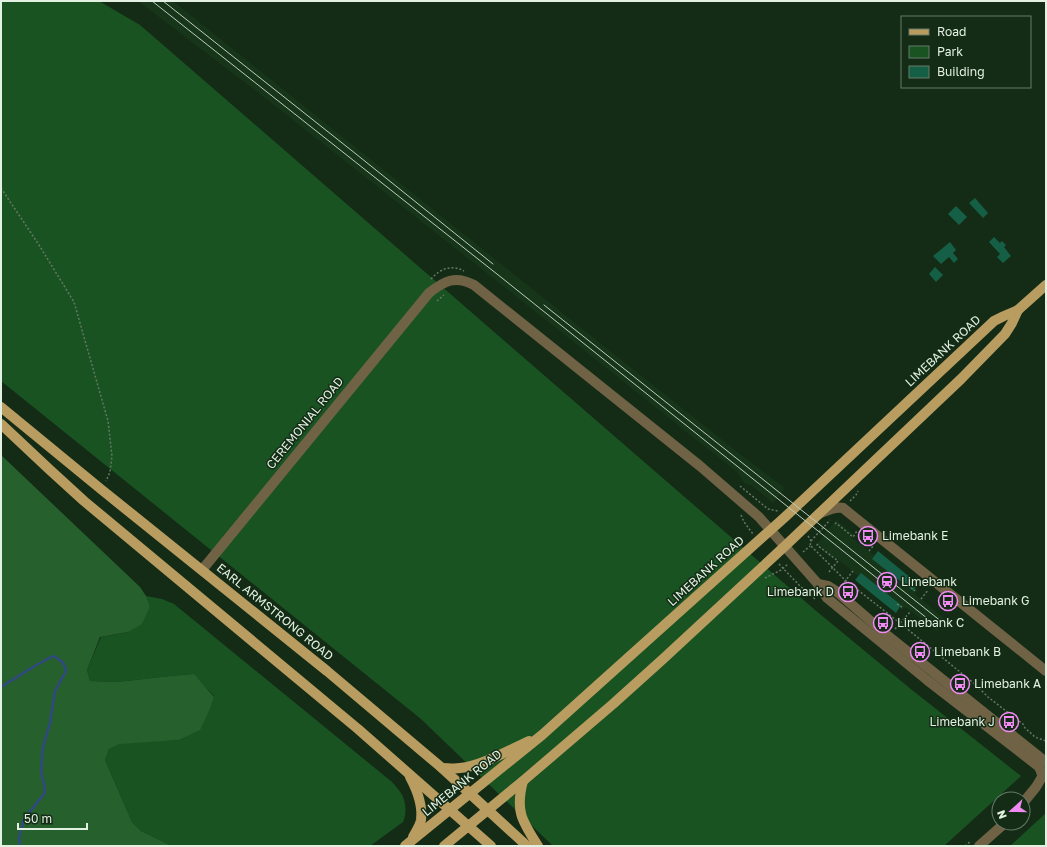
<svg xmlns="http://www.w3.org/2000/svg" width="1047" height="847" font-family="'Golos Text',sans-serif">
<rect width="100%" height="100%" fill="#142c16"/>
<g fill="#163519">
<polygon points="138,1 173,1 561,312 745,458 785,488 774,502 773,503 752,486 744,483 738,473 551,324 269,101"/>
<polygon points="836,520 853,534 851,537 874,555 878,551 919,584 916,588 918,590 915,594 946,620 937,631 905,607 902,610 899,608 896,613 855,580 858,576 835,557 833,559 816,545"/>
</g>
<g fill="#1a5322">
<polygon points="1,1 99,1 140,25 815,610 912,690 1021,776 944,846 553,846 421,719 1,381"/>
<path d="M146,596L162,599L174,604L392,782C395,785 398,789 401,793C406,801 407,814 403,822L370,846H170V845L141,831L132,822L105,760L109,749L119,743L179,740L199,730L210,709L214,696L193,674L170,676L118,682L90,681L87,670L101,637L128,632L150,606Z"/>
<polygon points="1046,813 1046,846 1010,846"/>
</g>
<polygon fill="#26612d" points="1,455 140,587 146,596 150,606 142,624 128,632 100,637 87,670 90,681 118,682 170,676 194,674 214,697 210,709 200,730 179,740 119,744 109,749 105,760 132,822 141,831 170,845 170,846 1,846"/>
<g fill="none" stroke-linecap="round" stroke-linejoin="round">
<path stroke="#314883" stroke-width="2.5" d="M1,687L38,664L53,656C61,660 64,662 66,671L55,691L50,723L43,747L41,771L45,789L44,794L24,819L19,838L20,846"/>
</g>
<g fill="#155f46">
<polygon points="975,198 988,213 983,218 969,203"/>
<polygon points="956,206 967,217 959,225 948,214"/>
<polygon points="994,237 1000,243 1002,241 1006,245 1004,247 1011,256 1003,263 997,257 1000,254 989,242"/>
<polygon points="950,242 956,250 953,253 958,259 954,263 949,257 941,264 933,256"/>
<polygon points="935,267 943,275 936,282 929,274"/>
<polygon points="878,551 918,584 913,591 872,559"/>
<polygon points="861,573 901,605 896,613 855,580"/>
</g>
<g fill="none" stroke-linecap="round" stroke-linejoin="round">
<g stroke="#647865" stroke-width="1.5" stroke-dasharray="2 2" stroke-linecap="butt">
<polyline points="1,188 39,245 74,302 108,421 112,456 110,472 106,481"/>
<path d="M431,279C440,269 451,264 464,271"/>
<polyline points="437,301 444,295"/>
<polyline points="740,486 768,509 778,511"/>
<polyline points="850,501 856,495 858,491"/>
<polyline points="741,515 744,522 753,534"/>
<polyline points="835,524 836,523 853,537 857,531"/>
<polyline points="808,536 811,541 810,546 812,547 845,580 900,623 976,685 988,697 1023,724 1025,728 1035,737 1046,741"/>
<polyline points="811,541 830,520"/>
<polyline points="818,544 817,545 838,561 828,573"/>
<polyline points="869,551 874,545"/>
<polyline points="803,552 810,546"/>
<polyline points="779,564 799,585 815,599"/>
<polyline points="765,578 781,570 788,564"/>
<polyline points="842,585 853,571"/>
<polyline points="911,587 915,591"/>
<polyline points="921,599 928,590"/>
<polyline points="897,604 902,607"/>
<polyline points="895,629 911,611"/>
<polyline points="965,846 971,841"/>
</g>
<g stroke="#6f6245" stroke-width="10">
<path d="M819,514C826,511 834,506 843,508L1046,671"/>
<path d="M202,570L429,293C444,281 455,275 474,285L700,466L759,517L818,584L827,598L927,680L1038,766L1040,769L1043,777"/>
<polyline points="818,584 828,586 836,591 888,636 1046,762"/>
<polyline points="1023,803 1036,787 1045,772"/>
<polyline points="979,846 1005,823"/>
</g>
<g stroke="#b99d60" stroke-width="10">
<polyline points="1,407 102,490 327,671 442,768 527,846"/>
<polyline points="1,424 50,470 84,501 358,729 491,846"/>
<path d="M442,768C448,768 454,769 460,768C482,766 509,750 529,741"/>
<path d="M410,777C417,790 423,805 421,820C420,826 416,831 413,837"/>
<path d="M523,781C515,811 522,821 538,846"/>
<polyline points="405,846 542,735 785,517 994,321 1004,316 1018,310 1046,285"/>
<polyline points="444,846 523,781 613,704 663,659 785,546 961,379 1005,334 1012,323 1018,310"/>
</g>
<g stroke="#bdcdbd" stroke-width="1">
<polyline points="152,1 502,278 938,627"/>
<polyline points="163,1 356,154 493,264"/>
<polyline points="544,305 942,622"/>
</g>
</g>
<defs>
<symbol id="bus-ring" viewBox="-11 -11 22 22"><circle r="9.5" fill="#142c16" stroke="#f18af4" stroke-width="1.5"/><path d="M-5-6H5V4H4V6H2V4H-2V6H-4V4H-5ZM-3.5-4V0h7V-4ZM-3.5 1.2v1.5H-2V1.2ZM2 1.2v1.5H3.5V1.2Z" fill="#f18af4"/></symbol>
<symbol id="station-ring" viewBox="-11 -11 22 22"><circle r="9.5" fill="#142c16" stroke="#f18af4" stroke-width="1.5"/><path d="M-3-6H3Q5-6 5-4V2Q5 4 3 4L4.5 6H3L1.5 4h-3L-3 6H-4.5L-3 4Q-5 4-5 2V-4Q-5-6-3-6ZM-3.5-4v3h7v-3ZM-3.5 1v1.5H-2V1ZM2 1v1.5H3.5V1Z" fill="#f18af4"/></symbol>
</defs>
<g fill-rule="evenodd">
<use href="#bus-ring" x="857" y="525" width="22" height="22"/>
<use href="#station-ring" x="876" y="571" width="22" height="22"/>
<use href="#bus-ring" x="837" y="581" width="22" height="22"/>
<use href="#bus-ring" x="937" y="590" width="22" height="22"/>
<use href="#bus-ring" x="872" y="612" width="22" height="22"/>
<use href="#bus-ring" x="909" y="641" width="22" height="22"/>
<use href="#bus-ring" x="949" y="673" width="22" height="22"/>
<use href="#bus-ring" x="998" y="711" width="22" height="22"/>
</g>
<g text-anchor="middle" stroke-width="3" stroke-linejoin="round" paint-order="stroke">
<g font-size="12" fill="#e2f1e2" stroke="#142c16">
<text transform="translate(943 351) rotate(-43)" y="4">LIMEBANK ROAD</text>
<text transform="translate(305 423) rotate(-51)" y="4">CEREMONIAL ROAD</text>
<text transform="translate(706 571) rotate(-42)" y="4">LIMEBANK ROAD</text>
<text transform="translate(275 612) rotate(39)" y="4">EARL ARMSTRONG ROAD</text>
<text transform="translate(462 783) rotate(-39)" y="4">LIMEBANK ROAD</text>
</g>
<g font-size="12" fill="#e2f1e2" stroke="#142c16" text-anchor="start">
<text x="882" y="540">Limebank E</text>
<text x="901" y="586">Limebank</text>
<text x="834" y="596" text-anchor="end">Limebank D</text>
<text x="962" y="605">Limebank G</text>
<text x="897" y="627">Limebank C</text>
<text x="934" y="656">Limebank B</text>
<text x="974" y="688">Limebank A</text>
<text x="995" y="726" text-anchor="end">Limebank J</text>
</g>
</g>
<rect width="1047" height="847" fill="none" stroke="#e2f1e2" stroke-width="4"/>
<rect x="901" y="16" width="130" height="72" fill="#142c16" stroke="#667b68"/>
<rect x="909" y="29" width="20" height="6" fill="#b99d60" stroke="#667b68"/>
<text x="937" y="36" font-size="12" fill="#e2f1e2">Road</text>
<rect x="909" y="46" width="20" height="12" fill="#1a5322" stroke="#667b68"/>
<text x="937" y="56" font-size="12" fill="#e2f1e2">Park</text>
<rect x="909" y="66" width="20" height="12" fill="#155f46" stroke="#667b68"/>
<text x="937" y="76" font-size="12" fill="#e2f1e2">Building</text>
<g transform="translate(1011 811) rotate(249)"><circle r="19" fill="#142c16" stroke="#667b68"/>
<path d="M0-3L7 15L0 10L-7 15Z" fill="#f18af4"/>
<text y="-6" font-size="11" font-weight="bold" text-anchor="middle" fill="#e2f1e2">N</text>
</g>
<path d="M18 823v6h69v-6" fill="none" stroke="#e2f1e2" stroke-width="2"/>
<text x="24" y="823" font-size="12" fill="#e2f1e2" stroke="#142c16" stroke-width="3" paint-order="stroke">50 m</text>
</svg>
